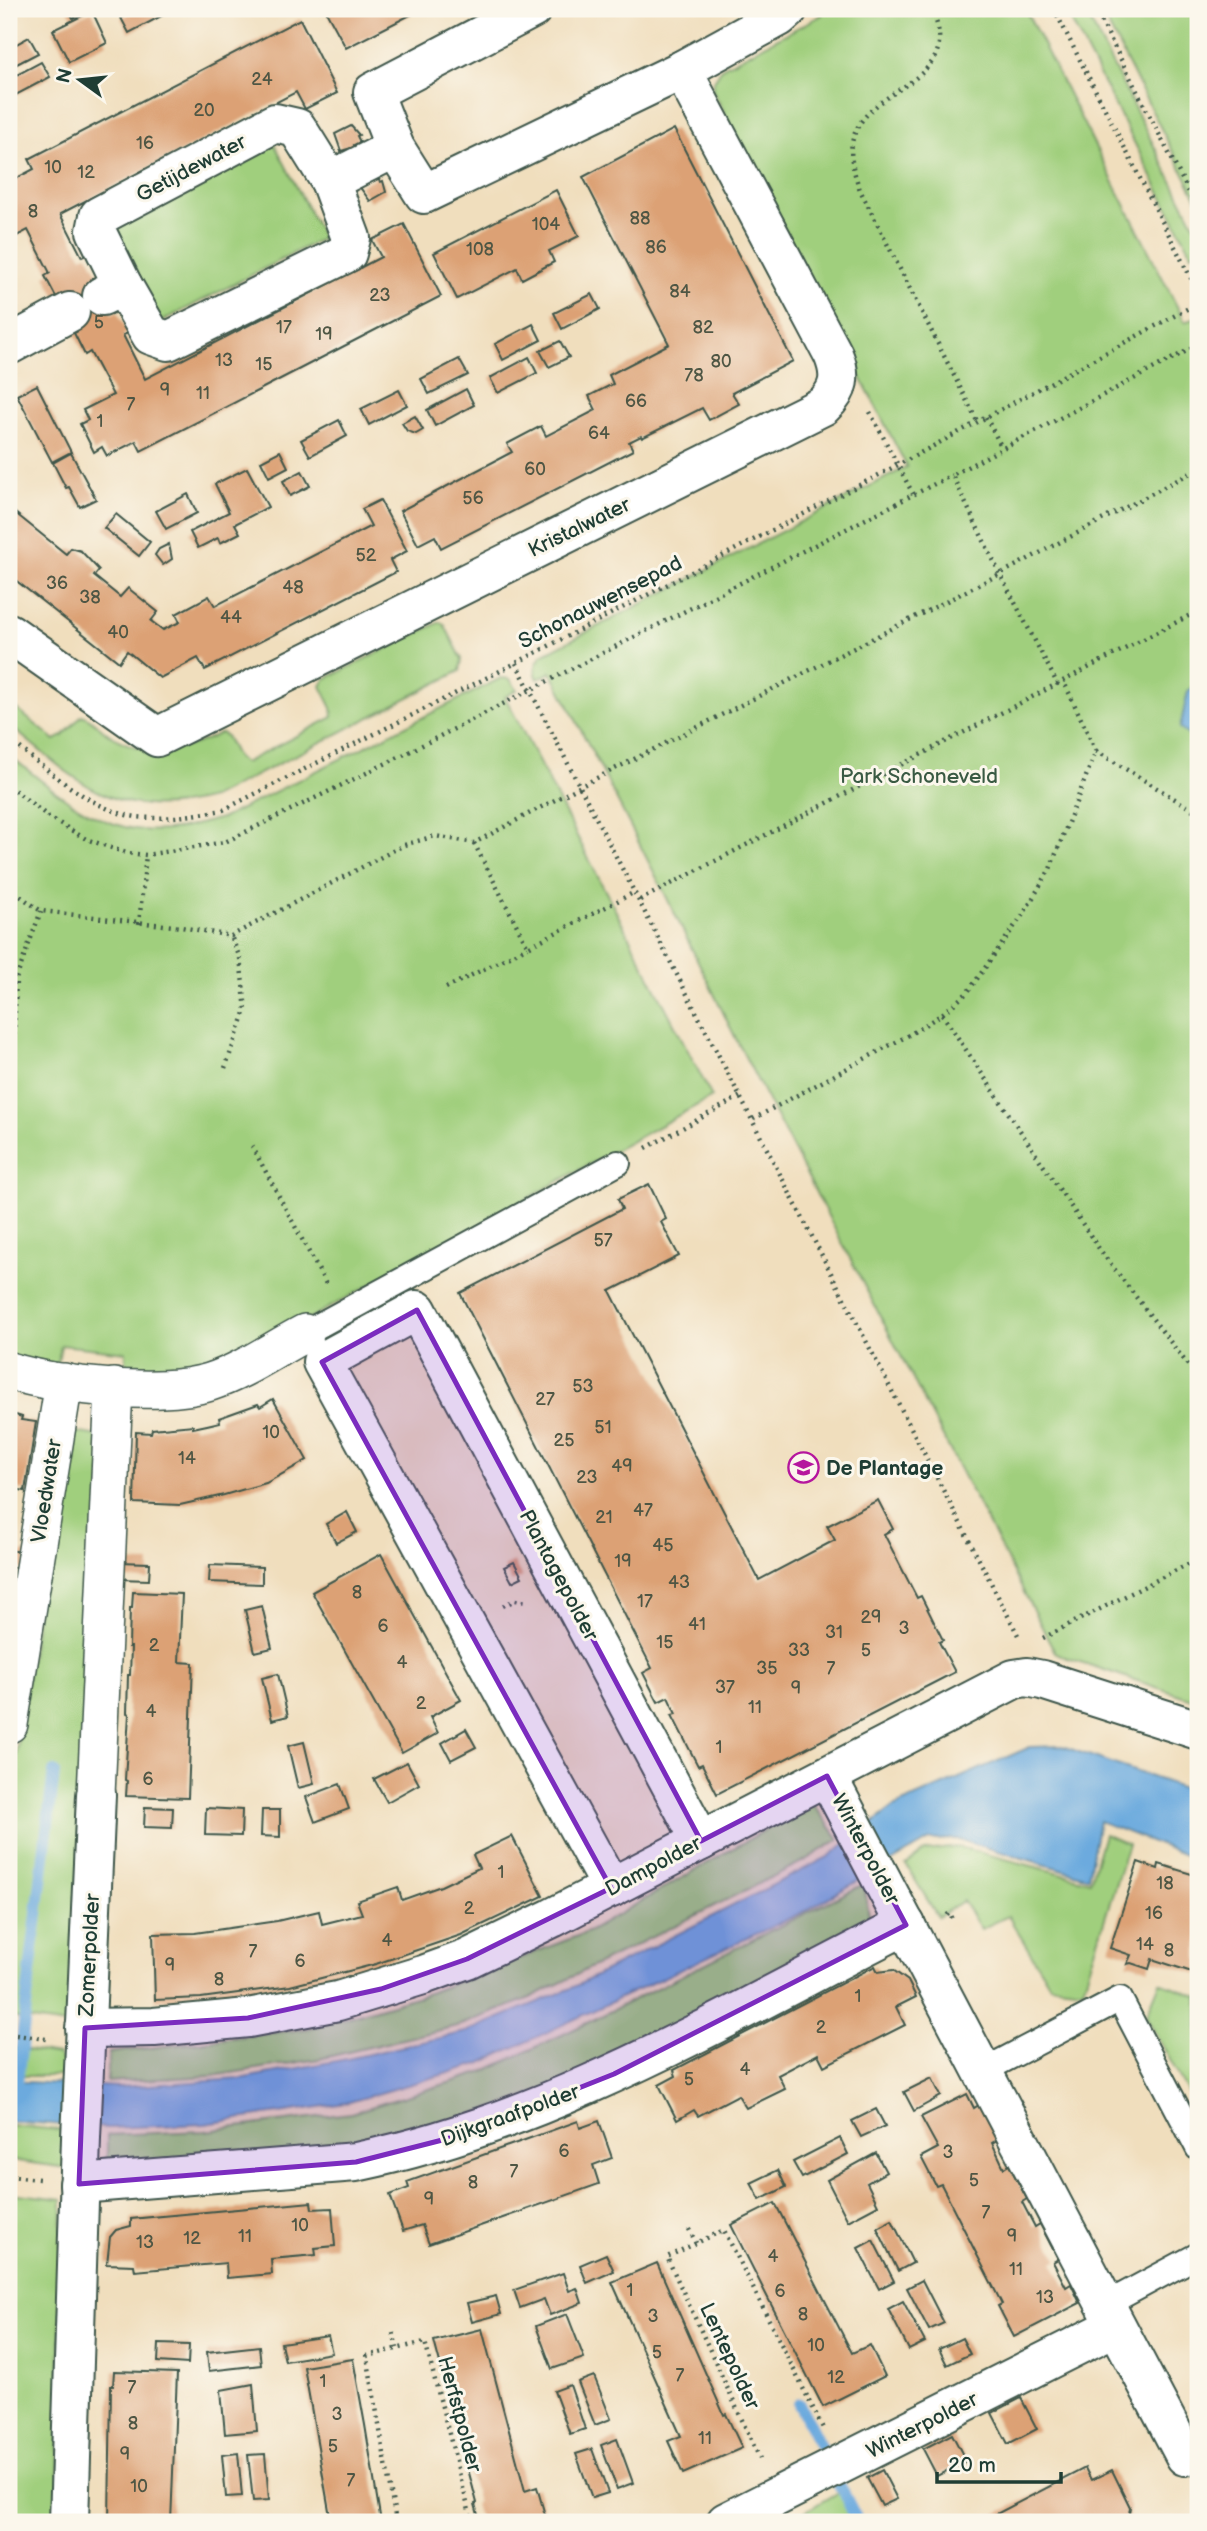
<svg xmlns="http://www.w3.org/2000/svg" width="1207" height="2531" font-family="'Balsamiq Sans',sans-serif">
<rect width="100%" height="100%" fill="#fbf7ec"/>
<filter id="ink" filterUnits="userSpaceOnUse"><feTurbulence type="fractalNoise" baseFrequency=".0143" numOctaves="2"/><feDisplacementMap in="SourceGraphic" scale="14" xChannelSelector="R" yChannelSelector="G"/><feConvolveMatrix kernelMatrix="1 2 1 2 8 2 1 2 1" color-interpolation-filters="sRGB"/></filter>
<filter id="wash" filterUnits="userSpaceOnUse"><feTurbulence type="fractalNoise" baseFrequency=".00686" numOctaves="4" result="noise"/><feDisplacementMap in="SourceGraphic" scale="28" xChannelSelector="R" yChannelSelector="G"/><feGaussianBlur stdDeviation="1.57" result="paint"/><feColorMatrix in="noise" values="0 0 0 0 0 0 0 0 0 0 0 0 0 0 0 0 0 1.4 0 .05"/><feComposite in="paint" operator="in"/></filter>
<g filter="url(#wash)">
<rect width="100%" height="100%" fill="#f0debd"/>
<g fill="#a0cf7d" stroke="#608658" stroke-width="2">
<path d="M819,9H1025L1185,322L1198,316V1701L1065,1657L1055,1652L739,1045L665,894L557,683L551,672L538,679C533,670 536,663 542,655L907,467L712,89L714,81L723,67L822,15Z"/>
<polygon points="1065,9 1084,9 1198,232 1198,250 1192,254"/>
<polygon points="1100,9 1198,9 1198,201"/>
<polygon points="274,143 323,238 157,324 108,229"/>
<path d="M440,622L444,624L462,659L460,671L212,798C114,823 80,783 9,725V703L55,740L63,736L82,715C94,719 102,731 113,737C153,760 182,751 221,733L226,736L237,758L244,763L333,717L332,708L321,686L325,679Z"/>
<path d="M501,678L510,679L517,690L505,697L712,1097L223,1366L126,1379V1352L61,1345L56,1372L9,1364V755C58,794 107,840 176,829C192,827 207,821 223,818Z"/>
<polygon points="64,1430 104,1437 74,2026 9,2017 9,1804"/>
<polygon points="812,1803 839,1839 804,1861 530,1998 461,2025 319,2059 212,2076 107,2082 109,2053 312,2028 426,1994 588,1932"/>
<polygon points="1104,1834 1128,1844 1083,1989 1050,1985 1008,1916 981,1929 963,1901 938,1917 906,1865 925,1851 959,1847 1090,1881"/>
<polygon points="864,1884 869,1916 624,2061 501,2106 339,2152 107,2168 107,2135 205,2131 351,2113 481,2073 585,2024"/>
<polygon points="1160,1982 1198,1996 1198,2111 1146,2016"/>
<polygon points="9,2047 58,2055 70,2076 9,2076"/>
<polygon points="9,2125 68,2131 68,2168 9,2160"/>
<polygon points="9,2193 62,2199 58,2522 9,2522"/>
<polygon points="845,2488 862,2522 804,2522 801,2514"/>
</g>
<g fill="#6caade" stroke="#467489" stroke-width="2">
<polygon points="1198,684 1198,743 1180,728 1188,691"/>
<polygon points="1062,1746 1198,1793 1198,1860 1099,1821 1088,1877 957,1839 930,1840 805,1911 479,2064 346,2103 205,2124 108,2128 9,2121 9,2081 119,2087 239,2079 347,2059 466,2032 572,1988 828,1857 895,1806 1030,1747"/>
</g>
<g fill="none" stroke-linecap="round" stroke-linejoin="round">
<g stroke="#6caade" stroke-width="12">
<polyline points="17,2082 54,1772"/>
<polyline points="799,2404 858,2522"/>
</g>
</g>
<g id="blocks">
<g fill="#dca175">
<polygon points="68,9 86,9 87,11 73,18"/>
<polygon points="139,9 165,9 167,13 129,33 121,18"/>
<polygon points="325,9 422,9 346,48"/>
<polygon points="92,11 107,43 69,62 53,30"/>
<polygon points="300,19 337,93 305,109 296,92 60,214 82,257 88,254 99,275 93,278 112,314 117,311 128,333 123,335 145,379 381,257 372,240 404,224 441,296 141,451 136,441 107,456 102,447 94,452 80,424 88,420 83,410 113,395 90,352 85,355 74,333 80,330 61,295 56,297 45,276 50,273 28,230 9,240 9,182 34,169 29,159"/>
<polygon points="29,37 38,53 9,68 9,48"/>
<polygon points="41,62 50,77 12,97 9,91 9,79"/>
<polygon points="351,126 359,135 357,136 360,142 354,145 355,147 341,151 335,134"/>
<polygon points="674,129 793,361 732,393 739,404 709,420 702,408 642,438 641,436 629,442 633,450 441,548 435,536 418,545 400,511 512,452 507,444 541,426 546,436 596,410 589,396 613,384 609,375 669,344 583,177"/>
<polygon points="378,176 380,182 383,181 386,192 370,201 359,186"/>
<polygon points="556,190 579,236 549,251 554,262 522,279 517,268 457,299 434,253"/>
<polygon points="592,294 600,309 562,329 554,313"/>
<polygon points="533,324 541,340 503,360 495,344"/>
<polygon points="560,341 569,357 549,367 540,351"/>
<polygon points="529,357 537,373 498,393 490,378"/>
<polygon points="459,359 468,375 429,394 421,379"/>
<polygon points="37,385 71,452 52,462 17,395"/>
<polygon points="466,389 474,405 435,426 427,410"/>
<polygon points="399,390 407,405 369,425 361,409"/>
<polygon points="415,416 423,430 416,434 407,431 402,423"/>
<polygon points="339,420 347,436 310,456 301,440"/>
<polygon points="280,451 288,467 269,477 261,461"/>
<polygon points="71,453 96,499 80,507 69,487 66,488 53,463"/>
<polygon points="247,468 268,507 235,524 240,533 220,543 218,538 198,548 190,532 229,512 215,484"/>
<polygon points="302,471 310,486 290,496 283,481"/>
<polygon points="188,494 197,513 166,529 156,511"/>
<polygon points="380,500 407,551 390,560 396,572 205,670 198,658 160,678 127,651 119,662 9,575 9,508 66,554 71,548 81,551 99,570 94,576 120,597 128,588 158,612 151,621 163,630 180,622 176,614 209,596 215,606 371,526 362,509"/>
<polygon points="116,514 150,542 139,556 104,528"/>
<polygon points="169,544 172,559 163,565 155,555 159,549"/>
<polygon points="649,1184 666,1219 661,1222 679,1256 610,1291 759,1580 835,1540 827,1526 878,1500 893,1529 884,1534 917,1598 921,1596 943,1640 939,1642 955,1672 717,1794 702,1764 698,1766 672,1715 676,1714 668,1697 658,1702 643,1673 652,1668 460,1293 622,1209 618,1199"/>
<polygon points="273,1399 307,1460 266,1483 224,1495 180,1505 134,1503 136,1432 151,1433 152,1429 193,1425 193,1428 207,1425 220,1422 219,1418 258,1404 260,1407"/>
<polygon points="9,1413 22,1417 21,1420 36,1422 25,1491 9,1488"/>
<polygon points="347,1512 357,1532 336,1543 326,1524"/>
<polygon points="9,1550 27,1553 24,1569 9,1567"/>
<polygon points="381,1554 461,1700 430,1717 438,1733 402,1753 312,1592"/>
<polygon points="119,1562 150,1563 149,1580 119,1579"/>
<polygon points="514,1562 522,1577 512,1582 504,1567"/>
<polygon points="210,1565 262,1567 262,1584 209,1582"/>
<polygon points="133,1592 182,1594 179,1662 193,1663 188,1798 126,1796 127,1781 125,1780 129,1714 127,1713 128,1675 130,1675 131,1647 129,1647 130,1608 132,1608"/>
<polygon points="262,1606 272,1648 255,1652 245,1610"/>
<polygon points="278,1674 288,1716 272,1720 262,1678"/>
<polygon points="466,1729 476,1747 451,1760 442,1743"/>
<polygon points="304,1742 314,1784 298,1788 288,1746"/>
<polygon points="407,1762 419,1784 387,1802 374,1779"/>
<polygon points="340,1784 349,1809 315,1822 306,1797"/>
<polygon points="145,1807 173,1808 172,1828 144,1827"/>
<polygon points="206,1808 242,1810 241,1836 205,1835"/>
<polygon points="262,1810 280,1810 280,1837 261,1836"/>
<polygon points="512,1836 543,1896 461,1935 376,1964 290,1986 201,1998 155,2000 153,1934 195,1933 277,1921 319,1911 322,1924 362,1914 357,1901 398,1887 402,1900 441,1886 479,1868 473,1855"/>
<polygon points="1138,1862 1158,1869 1159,1864 1198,1876 1198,1974 1152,1959 1149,1969 1131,1963 1127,1964 1131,1955 1110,1948"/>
<polygon points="875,1966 878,1972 893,1970 908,1981 916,1997 896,2007 905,2025 824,2066 818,2054 778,2075 785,2089 746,2108 738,2095 698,2116 694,2110 677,2120 659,2085 676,2076 674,2070"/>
<polygon points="932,2078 941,2096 914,2111 904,2092"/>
<polygon points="967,2094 974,2108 979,2105 997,2140 992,2143 998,2155 1004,2168 1009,2165 1027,2199 1022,2202 1035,2227 1040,2224 1058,2259 1053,2262 1066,2287 1071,2284 1080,2303 1014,2337 998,2306 1002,2304 941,2184 936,2186 921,2157 938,2148 921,2117"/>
<polygon points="876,2109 885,2126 861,2137 852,2121"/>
<polygon points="578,2121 580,2128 599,2121 612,2158 593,2165 599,2184 429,2244 422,2225 403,2231 390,2195 409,2188 407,2182"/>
<polygon points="840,2138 848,2154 802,2178 793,2162"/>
<polygon points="876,2153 886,2172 867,2183 878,2205 848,2221 827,2180"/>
<polygon points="778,2170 786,2187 760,2200 751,2183"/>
<polygon points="311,2202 312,2209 332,2208 335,2246 315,2248 316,2255 271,2259 272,2274 227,2278 226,2263 135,2271 134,2265 107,2264 110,2237 116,2230 131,2226 131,2219"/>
<polygon points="775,2203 852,2353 870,2345 885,2376 823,2407 731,2225"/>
<polygon points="892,2220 913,2263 898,2271 877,2228"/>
<polygon points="873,2240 894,2281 879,2289 858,2248"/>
<polygon points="606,2254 614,2271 587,2283 580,2265"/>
<polygon points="657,2263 724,2415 726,2414 742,2448 683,2474 668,2441 681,2436 612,2282"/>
<polygon points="563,2273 569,2291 577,2288 582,2303 550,2315 544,2299 520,2308 514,2290"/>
<polygon points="922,2280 944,2323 929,2330 907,2288"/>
<polygon points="496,2296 501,2314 472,2322 467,2303"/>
<polygon points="903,2301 925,2342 909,2350 888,2309"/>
<polygon points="567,2314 584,2358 552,2369 536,2326"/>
<polygon points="482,2329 525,2491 537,2487 547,2522 480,2522 475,2504 477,2503 434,2341"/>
<polygon points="328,2336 332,2353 285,2361 281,2343"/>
<polygon points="962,2338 970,2354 947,2365 939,2349"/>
<polygon points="159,2344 189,2345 188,2364 158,2362"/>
<polygon points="259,2346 261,2365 209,2371 207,2352"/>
<polygon points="353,2359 365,2425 381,2522 331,2522 310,2401 304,2367"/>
<polygon points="114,2371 177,2373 171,2522 109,2522 111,2386 113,2386"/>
<polygon points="594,2376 611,2419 595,2425 578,2382"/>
<polygon points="253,2384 257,2431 225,2434 221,2390"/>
<polygon points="570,2385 585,2429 570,2434 554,2391"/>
<polygon points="1021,2398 1037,2429 1008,2444 992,2413"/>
<polygon points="952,2434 966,2461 937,2476 923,2449"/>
<polygon points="617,2439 633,2483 617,2489 601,2445"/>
<polygon points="592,2449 608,2493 592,2498 576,2454"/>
<polygon points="238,2453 242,2496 226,2497 222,2455"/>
<polygon points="265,2454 269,2500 253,2501 248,2455"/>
<polygon points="1085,2468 1091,2480 1112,2470 1130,2507 1128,2522 981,2522"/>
<polygon points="882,2470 897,2499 882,2506 867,2478"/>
</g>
</g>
</g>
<g filter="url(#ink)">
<use href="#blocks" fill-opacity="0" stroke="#3e5549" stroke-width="2"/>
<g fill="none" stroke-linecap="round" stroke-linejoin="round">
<defs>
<g id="service">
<polyline points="313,1346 305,1333 618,1163"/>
<polyline points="983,2071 1120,1999 1198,2148"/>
<polyline points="1105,2305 1198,2255"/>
</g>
<g id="pedestrian">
<path d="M9,1371C59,1386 160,1397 210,1382C244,1371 274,1349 305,1333"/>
<polyline points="9,1724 64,1382"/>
<polyline points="96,1795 114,1387"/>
</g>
<g id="minor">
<polyline points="532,9 373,92 395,148 424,194 682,70 779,17 788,9"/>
<polyline points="123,286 151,335 168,341 347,253 351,238 330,181 395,148"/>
<polyline points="102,296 123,286 96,231 99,216 275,123 297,128 330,181"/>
<polyline points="9,345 70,312"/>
<path d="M9,633L157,737L823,406C840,390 842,376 833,354L682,70"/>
<polyline points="827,1776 1185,2456"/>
<polyline points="611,1888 322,1362 417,1310 701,1841"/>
<polyline points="85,2028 154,2027 248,2018 338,2001 423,1975 467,1959 552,1918 1014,1679 1027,1677 1042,1680 1198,1730"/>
<path d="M79,2184L356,2162C553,2121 728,2015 906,1925"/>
<polyline points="69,2522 81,2138 96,1795"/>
<polyline points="726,2522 1116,2326"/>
</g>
</defs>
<use href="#service" stroke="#3e5549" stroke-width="28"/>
<use href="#pedestrian" stroke="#3e5549" stroke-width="40"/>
<use href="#minor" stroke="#3e5549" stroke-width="42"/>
<g stroke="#3e5549" stroke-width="4.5" stroke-dasharray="2 5" stroke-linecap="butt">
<path d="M931,9C969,86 863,83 852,143C849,159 855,175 860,190L977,421"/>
<polyline points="1054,9 1198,292"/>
<polyline points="1095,9 1198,210"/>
<polyline points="870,412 913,494"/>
<polyline points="986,417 1002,448"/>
<polyline points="516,663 1020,1639"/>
<polyline points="1058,685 1000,574 952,475 1198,345"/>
<path d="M9,739C44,767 91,811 137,817C166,820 194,815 223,810L516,663L898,465L1198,303"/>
<polyline points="1096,751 1198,813"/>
<polyline points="9,786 49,817 86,839 126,853 146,855 225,842 393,760 952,475"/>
<polyline points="474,843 528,947 635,892"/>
<polyline points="9,888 41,911 181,927 231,936 404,845 435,836 474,843 581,786 1000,574 1198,469"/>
<polyline points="640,900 1198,611"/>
<polyline points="139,924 146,855"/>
<polyline points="446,988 528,947"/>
<polyline points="942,1014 1100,1250 1198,1378"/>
<polyline points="14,1041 16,979 41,911"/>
<polyline points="225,1068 246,1010 240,958 231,936"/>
<polyline points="753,1119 909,1035 942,1014 967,993 1024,913 1050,869 1096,751 1064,682"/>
<polyline points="252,1146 326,1284"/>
<polyline points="646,1148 741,1096"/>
<polyline points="503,1606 515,1600 528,1602"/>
<polyline points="1043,1638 1198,1559"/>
<polyline points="947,1915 950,1913 954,1922"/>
<polyline points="9,2034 46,2039"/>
<polyline points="9,2176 40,2179"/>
<polyline points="689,2229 696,2243"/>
<polyline points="393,2333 397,2348"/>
<polyline points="760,2459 667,2257 724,2230 824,2430"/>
<polyline points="396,2522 367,2356 425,2342 472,2522"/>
</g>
<use href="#service" stroke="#fff" stroke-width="24"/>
<use href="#pedestrian" stroke="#fff" stroke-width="37"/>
<use href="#minor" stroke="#fff" stroke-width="38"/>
</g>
</g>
<path fill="#7b2cbf" fill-opacity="0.2" stroke="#7b2cbf" stroke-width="5" stroke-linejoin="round" d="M417,1310L701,1841L827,1776L906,1925L614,2074L458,2136L356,2162L79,2184L85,2028L248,2018L381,1989L467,1959L611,1888L322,1362Z"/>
<defs>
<symbol id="school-ring" viewBox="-11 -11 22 22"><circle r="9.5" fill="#fbf7ec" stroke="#b5179e" stroke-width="1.5"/><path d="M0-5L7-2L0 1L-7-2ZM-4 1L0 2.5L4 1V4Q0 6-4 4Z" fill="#b5179e"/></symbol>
</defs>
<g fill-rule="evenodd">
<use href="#school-ring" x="786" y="1450" width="35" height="35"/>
</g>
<g text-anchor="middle" stroke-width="6" stroke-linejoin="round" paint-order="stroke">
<g font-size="18" fill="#4e5644">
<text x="262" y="85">24</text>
<text x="204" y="116">20</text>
<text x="145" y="149">16</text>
<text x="53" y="173">10</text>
<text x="86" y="178">12</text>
<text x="33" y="217">8</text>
<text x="640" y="224">88</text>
<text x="546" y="230">104</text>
<text x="656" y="253">86</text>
<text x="480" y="255">108</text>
<text x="680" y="297">84</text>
<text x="380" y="301">23</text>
<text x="99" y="328">5</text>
<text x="284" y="333">17</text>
<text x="703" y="333">82</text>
<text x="324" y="340">19</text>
<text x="224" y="366">13</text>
<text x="721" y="367">80</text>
<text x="264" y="370">15</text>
<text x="694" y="381">78</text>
<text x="165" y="396">9</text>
<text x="203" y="399">11</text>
<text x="636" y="407">66</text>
<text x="131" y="410">7</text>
<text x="100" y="427">1</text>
<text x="599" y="439">64</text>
<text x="535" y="475">60</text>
<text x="473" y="504">56</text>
<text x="366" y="561">52</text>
<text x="57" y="589">36</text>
<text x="293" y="593">48</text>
<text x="90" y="603">38</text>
<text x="231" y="623">44</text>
<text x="118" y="638">40</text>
<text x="603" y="1246">57</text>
<text x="583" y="1392">53</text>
<text x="545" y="1405">27</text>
<text x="603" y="1433">51</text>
<text x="271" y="1438">10</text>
<text x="564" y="1446">25</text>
<text x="187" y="1464">14</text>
<text x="622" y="1472">49</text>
<text x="587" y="1483">23</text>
<text x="643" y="1516">47</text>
<text x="604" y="1523">21</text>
<text x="663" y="1551">45</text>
<text x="623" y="1567">19</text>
<text x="679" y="1588">43</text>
<text x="357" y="1598">8</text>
<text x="645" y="1607">17</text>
<text x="871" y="1623">29</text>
<text x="697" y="1630">41</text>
<text x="383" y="1632">6</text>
<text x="904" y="1634">3</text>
<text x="834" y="1638">31</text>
<text x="665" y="1648">15</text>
<text x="154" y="1651">2</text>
<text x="799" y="1656">33</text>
<text x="866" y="1656">5</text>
<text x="402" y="1668">4</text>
<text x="767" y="1674">35</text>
<text x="831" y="1674">7</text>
<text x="725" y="1693">37</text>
<text x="796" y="1694">9</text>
<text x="421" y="1709">2</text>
<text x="755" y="1713">11</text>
<text x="151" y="1717">4</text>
<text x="719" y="1753">1</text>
<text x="148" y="1785">6</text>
<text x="501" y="1878">1</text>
<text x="1165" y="1889">18</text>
<text x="469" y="1914">2</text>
<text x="1154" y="1919">16</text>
<text x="387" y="1946">4</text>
<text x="1145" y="1950">14</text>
<text x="1169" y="1956">8</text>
<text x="253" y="1957">7</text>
<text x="300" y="1967">6</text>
<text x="170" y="1971">9</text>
<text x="219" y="1985">8</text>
<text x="858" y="2002">1</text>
<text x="821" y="2033">2</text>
<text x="745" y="2075">4</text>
<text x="689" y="2085">5</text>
<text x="564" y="2157">6</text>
<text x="948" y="2158">3</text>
<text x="514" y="2177">7</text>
<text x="974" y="2186">5</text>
<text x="473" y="2188">8</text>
<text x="429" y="2205">9</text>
<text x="986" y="2218">7</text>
<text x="300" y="2231">10</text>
<text x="245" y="2242">11</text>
<text x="1012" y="2242">9</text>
<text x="192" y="2244">12</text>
<text x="145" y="2248">13</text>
<text x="773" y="2262">4</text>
<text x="1016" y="2275">11</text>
<text x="630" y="2296">1</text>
<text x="780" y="2297">6</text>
<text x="1045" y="2303">13</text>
<text x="803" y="2320">8</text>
<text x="653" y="2322">3</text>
<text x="816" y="2351">10</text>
<text x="657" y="2358">5</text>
<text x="680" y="2381">7</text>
<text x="836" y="2383">12</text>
<text x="323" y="2387">1</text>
<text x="132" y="2393">7</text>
<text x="337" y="2420">3</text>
<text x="133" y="2429">8</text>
<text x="705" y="2444">11</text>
<text x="333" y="2452">5</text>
<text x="125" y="2460">9</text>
<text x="351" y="2486">7</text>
<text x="139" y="2492">10</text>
</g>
<g font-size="21" fill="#1f3d34" stroke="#fbf7ec">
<text transform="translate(191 168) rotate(-28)" y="7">Getijdewater</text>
<text transform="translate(579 527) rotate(-26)" y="7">Kristalwater</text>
<text transform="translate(600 602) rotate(-27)" y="7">Schonauwensepad</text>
<text transform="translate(46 1491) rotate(-81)" y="7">Vloedwater</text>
<text transform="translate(559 1575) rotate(62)" y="7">Plantagepolder</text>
<text transform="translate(866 1849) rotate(62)" y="7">Winterpolder</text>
<text transform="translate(653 1866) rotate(-28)" y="7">Dampolder</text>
<text transform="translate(89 1955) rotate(-87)" y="7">Zomerpolder</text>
<text transform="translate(510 2115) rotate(-20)" y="7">Dijkgraafpolder</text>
<text transform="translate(730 2356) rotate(65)" y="7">Lentepolder</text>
<text transform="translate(460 2414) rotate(75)" y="7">Herfstpolder</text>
<text transform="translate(922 2425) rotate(-27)" y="7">Winterpolder</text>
</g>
<g font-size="21" fill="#395a43" stroke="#fbf7ec">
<text x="919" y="783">Park Schoneveld</text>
</g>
<g font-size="21" font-weight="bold" fill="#1f3d34" stroke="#fbf7ec" text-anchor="start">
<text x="826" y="1475">De Plantage</text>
</g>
</g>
<rect width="1207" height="2531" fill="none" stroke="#fbf7ec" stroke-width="35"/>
<g transform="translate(80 80) rotate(285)" stroke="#fbf7ec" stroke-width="5" paint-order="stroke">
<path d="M0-5L12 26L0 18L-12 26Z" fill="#1f3d34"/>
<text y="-10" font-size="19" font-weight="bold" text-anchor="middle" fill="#1f3d34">N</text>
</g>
<path d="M937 2472v10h124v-10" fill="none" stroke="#1f3d34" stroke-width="3.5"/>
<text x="948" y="2472" font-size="21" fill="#1f3d34" stroke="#fbf7ec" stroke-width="5" paint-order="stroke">20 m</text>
</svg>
